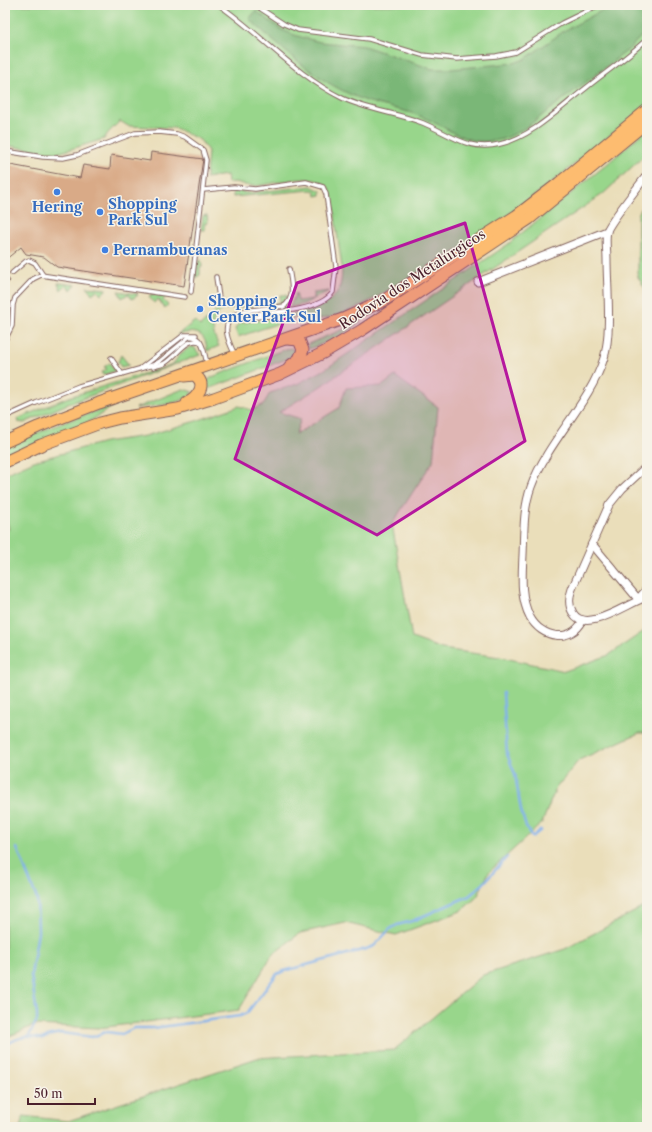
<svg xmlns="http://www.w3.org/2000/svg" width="652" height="1132" font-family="'Libre Caslon Text',serif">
<rect width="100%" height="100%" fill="#f7f3e8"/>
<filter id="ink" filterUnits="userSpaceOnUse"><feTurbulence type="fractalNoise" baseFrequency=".025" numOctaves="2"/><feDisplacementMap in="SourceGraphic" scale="8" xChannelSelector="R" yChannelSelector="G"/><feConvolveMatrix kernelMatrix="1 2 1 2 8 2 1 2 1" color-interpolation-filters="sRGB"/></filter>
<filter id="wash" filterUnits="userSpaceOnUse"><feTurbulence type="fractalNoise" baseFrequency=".012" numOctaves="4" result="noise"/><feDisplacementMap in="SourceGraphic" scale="16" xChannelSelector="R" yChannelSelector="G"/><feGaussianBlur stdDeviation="0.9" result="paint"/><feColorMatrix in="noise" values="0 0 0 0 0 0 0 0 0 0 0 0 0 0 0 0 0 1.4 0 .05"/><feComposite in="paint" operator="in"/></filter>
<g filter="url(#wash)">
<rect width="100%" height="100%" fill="#eadeba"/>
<g fill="#98d68b" stroke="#717a5b">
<path d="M5,5H647V105C595,148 544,190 489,229C464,248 436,263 409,278C380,295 332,329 297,317L238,337L235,329L239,323C259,321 327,311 337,293C346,276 340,257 338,239C335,223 335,203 329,188C313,169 273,186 252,186C242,186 239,180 228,183L227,175L206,178L208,151L200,140L175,128L128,126L120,121L108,133L104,139L58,153H48L5,145Z"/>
<polygon points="647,129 647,153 603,194 318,388 279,412 301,419 295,435 339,408 346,388 382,386 395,376 438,407 433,461 392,524 412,638 442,649 500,657 565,671 609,655 647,629 647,733 639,733 579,760 556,788 542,823 489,872 477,897 461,911 396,935 345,923 300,933 272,955 239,1010 99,1028 35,1025 5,1038 5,531 9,529 5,514 5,474 34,461 105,442 145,436 196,421 239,406 251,410 263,405 270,393 297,384 324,370 507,245 606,165"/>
<polygon points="311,186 321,191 321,195 316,196 315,191 311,190 233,197 233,190 248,193"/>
<polygon points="647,200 647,292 638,277 638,214"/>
<polygon points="207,215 208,223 205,223 205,230 201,230 203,216"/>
<polygon points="201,260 202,267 200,268 200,275 195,278 198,261"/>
<polygon points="58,283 59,283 76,285 71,290 66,285 61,290"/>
<polygon points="87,287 106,289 106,290 101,295 97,290 92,294"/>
<polygon points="118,291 137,294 138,295 132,299 128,294 122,298"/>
<polygon points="329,291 304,304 290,307 296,293 298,301 313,299 313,293"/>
<polygon points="151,294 167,296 163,300 168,305 165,308 158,299 154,303 149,297"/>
<path d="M280,295H286L287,297L281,304L225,309C208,316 212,333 219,346L207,351C206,331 194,330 177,335L195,321L200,326L217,311L213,305L223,301L225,308L280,303Z"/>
<polygon points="361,322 338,338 309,349 308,344"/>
<polygon points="190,347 194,347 200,355 68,404 24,423 18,422 17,419 66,398 165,367 174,363 180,354"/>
<polygon points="291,348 295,352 292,357 206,390 206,382 212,377 286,349"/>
<polygon points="121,355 129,365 121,367 118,362"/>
<polygon points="110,363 115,371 103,375 101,373 107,369 104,367"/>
<path d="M183,389L193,392C184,405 151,406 136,408Z"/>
<path d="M113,406L89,422L5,457V447C40,431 76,417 113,406Z"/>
<polygon points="647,905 647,1127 20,1127 23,1116 68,1121 257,1058 394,1050 483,975 565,949"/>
</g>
<path fill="#7ab777" stroke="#626b51" d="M612,5H647V30L628,50C604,68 581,86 558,103C541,116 522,133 502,139C466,148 451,128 422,117C404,109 383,107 364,100C318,83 285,51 249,19L256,11L282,30L297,36L320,42L364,46L432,69H451L514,63L525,59L564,31Z"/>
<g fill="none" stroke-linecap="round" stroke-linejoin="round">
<g stroke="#82b1ec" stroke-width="2.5">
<polyline points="503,693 507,754 515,774 521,810 526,827 532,837 541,830"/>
<polyline points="17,848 37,899 38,932 31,975 37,1014 37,1020 29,1036"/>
<path d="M5,1045C20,1037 25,1035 42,1039L51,1035L61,1033L92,1037L106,1032L122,1034L134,1028H153L240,1016L247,1013L277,974L284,971L366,949L374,946L390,929L397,925L412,921L469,896L483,884L507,857"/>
</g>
</g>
<g id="blocks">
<g fill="#d9aa87">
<polygon points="151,152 203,159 184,286 57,267 44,257 26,254 21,247 5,260 5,164 80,178 83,165 110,169 111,155 150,161"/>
<polygon points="5,274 10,281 5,286"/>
</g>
</g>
</g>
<g filter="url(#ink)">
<use href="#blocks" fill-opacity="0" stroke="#82625d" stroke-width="1"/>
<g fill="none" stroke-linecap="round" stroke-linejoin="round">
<defs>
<g id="service">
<path d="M219,5C261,34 295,75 342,98C367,110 397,113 423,123C450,134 468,152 500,144C532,137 560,108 586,88C606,72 628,57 647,39"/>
<polyline points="255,5 284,24 298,30 369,39 422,55 457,59 496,56 516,52 562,23 599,5"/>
<polyline points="5,151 43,157 63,158 77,155 135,133 159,132 177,134 185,137 203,150 206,160 191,292"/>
<path d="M203,190L234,187L255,189L306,182L323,187L326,194L336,267L333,292C318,314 262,312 238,315C218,321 229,343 235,355"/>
<polyline points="12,273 26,261 29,260 35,263 43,275"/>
<polyline points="216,277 219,298"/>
<path d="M283,307C296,298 291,282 289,269"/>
<polyline points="235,314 243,311 285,306"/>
<polyline points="230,319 270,316 287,311"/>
<polyline points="5,340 12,326 13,305 15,298 33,279 41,275 185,297"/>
<polyline points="111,358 122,374"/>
<path d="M153,367C157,366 162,365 165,363C176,357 187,336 200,342"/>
<polyline points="141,368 184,335 196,335"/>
<path d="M5,417L36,403L79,386L153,365L160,361L189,337C203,335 204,353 207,363"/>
</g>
<g id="minor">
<polyline points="478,282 607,231"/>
<path d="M647,466L622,489L609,505L572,589C569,597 568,605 573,613C586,635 629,602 647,597"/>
<polyline points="592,544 638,599 647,589"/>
<path d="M583,620C571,644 541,638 530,617C520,598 522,576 523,555C524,533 523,509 531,487C548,440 589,405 604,358C612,332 607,287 607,259C607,250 605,240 607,231C609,224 640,184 647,175"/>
</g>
<g id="primary">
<polyline points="287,339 299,340 303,350 299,359 290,366"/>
<path d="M184,376L194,375C209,383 197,398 187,403"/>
<polyline points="5,442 38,427 99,403 343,319 383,301 516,216 559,183 647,110"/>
<polyline points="5,462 41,445 100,423 120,418 178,409 214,398 280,374 323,353 362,330 529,219 647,122"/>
</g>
</defs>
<use href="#service" stroke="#82625d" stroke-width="5.5"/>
<use href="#minor" stroke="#82625d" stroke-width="9"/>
<use href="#primary" stroke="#82625d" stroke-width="13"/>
<use href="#service" stroke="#fff" stroke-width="3.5"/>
<use href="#minor" stroke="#fff" stroke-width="7"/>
<use href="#primary" stroke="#fdbc6f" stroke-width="11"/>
</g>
</g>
<path fill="#b5179e" fill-opacity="0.2" stroke="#b5179e" stroke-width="3" stroke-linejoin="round" d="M465,223L525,441L377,535L235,459L297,283Z"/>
<g fill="#3f7fe0" stroke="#f7f3e8" stroke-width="1.5">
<circle cx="57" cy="192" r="4"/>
<circle cx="100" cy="212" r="4"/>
<circle cx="105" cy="250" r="4"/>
<circle cx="200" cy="309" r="4"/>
</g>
<g text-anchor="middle" stroke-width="3" stroke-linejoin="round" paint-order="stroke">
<g font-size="14" font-weight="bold" fill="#366cbe" stroke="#f7f3e8" text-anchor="start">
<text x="108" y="209">Shopping<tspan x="108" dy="16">Park Sul</tspan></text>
<text x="57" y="212" text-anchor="middle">Hering</text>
<text x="113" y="255">Pernambucanas</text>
<text x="208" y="306">Shopping<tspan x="208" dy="16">Center Park Sul</tspan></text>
</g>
<g font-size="14" fill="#4a1f2b" stroke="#f7f3e8">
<text transform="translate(412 279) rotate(-33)" y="5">Rodovia dos Metalúrgicos</text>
</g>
</g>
<rect width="652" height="1132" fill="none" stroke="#f7f3e8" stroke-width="20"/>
<path d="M28 1098v6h67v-6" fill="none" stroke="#4a1f2b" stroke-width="2"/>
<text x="34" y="1098" font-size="12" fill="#4a1f2b" stroke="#f7f3e8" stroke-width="3" paint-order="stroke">50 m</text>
</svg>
